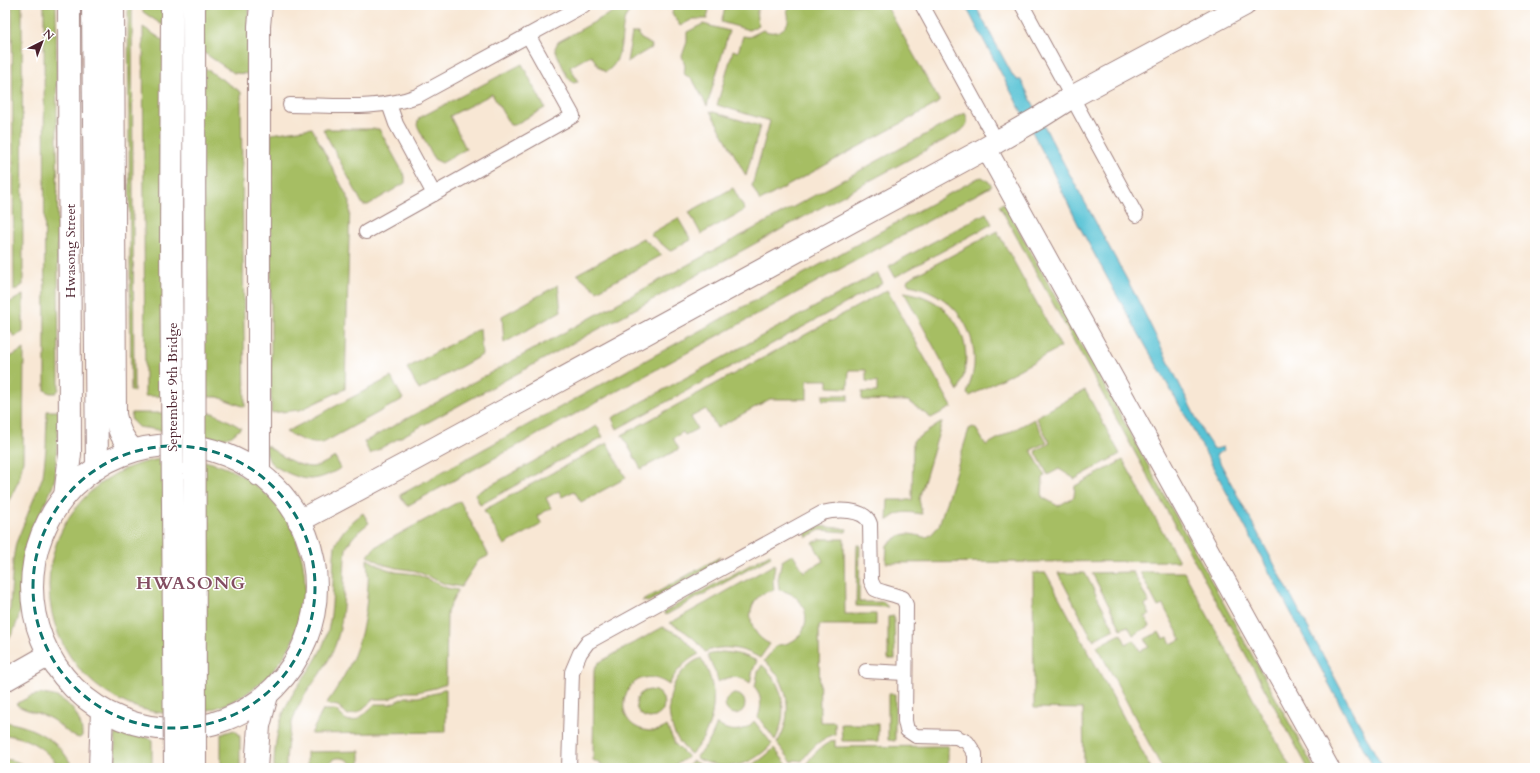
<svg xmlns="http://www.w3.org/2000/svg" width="1540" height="773" font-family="Cardo,serif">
<rect width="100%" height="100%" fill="#fff"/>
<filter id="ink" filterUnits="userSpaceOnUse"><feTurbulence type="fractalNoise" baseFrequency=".025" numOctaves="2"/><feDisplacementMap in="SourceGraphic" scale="8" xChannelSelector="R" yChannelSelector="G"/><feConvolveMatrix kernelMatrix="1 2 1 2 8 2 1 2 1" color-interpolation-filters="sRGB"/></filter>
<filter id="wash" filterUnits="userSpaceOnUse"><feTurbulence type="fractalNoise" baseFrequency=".012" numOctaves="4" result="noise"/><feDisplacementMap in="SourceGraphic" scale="16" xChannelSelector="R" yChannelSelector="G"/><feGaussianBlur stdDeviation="0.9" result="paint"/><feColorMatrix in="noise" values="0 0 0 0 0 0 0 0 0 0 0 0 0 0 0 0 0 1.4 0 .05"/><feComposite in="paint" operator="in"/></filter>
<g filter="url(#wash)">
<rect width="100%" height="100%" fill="#f8e7d4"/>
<g fill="#a6be63" stroke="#786e47">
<polygon points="12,5 22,5 23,285 14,291"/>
<polygon points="44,5 56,5 59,389 56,393 50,393 45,390"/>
<polygon points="128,5 132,5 134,392 131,391"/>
<polygon points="143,5 249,5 249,74 234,73 143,12"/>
<path d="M625,5H647C642,6 636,7 632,10C615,19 630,57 606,72L599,67L591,55L570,67L578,82L573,83L567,76L556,52L555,48L558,42Z"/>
<polygon points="674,5 710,5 707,19 693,19 680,26 672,13"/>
<path d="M726,5H761C755,11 756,18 759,25L749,30L721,22Z"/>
<path d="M795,5H886L940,102L760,201L752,186L770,121L717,105L733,50L738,52L743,36L749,37L763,30C778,37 793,27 787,10Z"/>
<polygon points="703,24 729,31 707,106 693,80 684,74 685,66 682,56 687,42 687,32"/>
<polygon points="143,27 241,92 245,407 218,397 145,396"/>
<polygon points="632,33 639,33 640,38 652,45 651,48 627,62"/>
<polygon points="522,64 545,108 514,125 510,125 492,94 450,116 466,149 442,163 434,159 417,125 419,118"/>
<polygon points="710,111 760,126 746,176"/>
<path d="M965,113C969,121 968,125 961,131L370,454L364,442Z"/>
<polygon points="312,128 350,202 345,389 300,410 271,413 271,134"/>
<polygon points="323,129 379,129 405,176 405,183 368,205 363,205"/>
<polygon points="982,177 988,181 992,186 407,506 400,495 978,178"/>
<polygon points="733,188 745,210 701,234 689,212"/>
<polygon points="1004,203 1314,768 1308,768 999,205"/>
<polygon points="986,213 992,224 895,277 889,266"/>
<polygon points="678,218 691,240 670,251 650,234"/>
<path d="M997,231L1061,347L970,396L967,394C969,385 973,376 974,366C977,325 949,292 909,285L907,282L908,279Z"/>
<polygon points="643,238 662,255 597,291 577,274"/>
<polygon points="877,273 883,283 617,429 612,418"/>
<polygon points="558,285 561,311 504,343 502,316"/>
<polygon points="887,290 952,407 931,418 908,401 862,400 862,392 877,392 877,382 866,381 866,370 849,370 848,388 828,387 828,380 807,380 807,399 770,399 717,428 706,409 691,417 697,429 685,435 683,432 673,438 679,449 641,469 622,435"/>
<path d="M904,292C954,298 980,345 958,391Z"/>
<polygon points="23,295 23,332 14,337 5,321 5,305"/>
<polygon points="480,328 482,355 419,390 407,368"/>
<polygon points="24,349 23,461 19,480 5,509 5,360"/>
<path d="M391,377L403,399L323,443C309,445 298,438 286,432Z"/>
<polygon points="1085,390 1120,454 1075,479 1059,469 1048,475 1035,451 1050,443 1036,417"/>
<rect x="823" y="395" width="25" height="5"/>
<path d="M47,411H59L55,478L52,488C44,507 33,527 28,547C17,583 30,612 5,644V623L10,609L13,560L16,543L43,476L46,449Z"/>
<polygon points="132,413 213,413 231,422 241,428 232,436 222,439 138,427 133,422 131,418"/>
<path d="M1034,419L1047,442L1031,450L1045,476L1043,478L1042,497L1058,506L1074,497L1075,486L1123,460L1179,561L886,563L887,545C892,541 899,535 906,534C925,534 925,545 939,525L969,429L973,427L976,429L986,445Z"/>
<path d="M942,422L919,499L922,514C907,512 899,510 887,521L888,500H912L913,441Z"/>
<polygon points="597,426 603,437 480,505 475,494"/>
<polygon points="607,443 626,478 581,502 574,491 562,497 559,491 546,498 551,508 537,516 542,524 504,545 484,510"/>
<path d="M266,445C277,453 297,467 312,467C320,466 328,461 335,457L341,468C332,473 323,478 312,479C300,480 279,470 271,463C267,458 266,451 266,445Z"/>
<circle cx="177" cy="586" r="128"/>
<polygon points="460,501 488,554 488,556 478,561 461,587 445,584 416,571 397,568 385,565 368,556 375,547"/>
<path d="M363,513L369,523C359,531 351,537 346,549C342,580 347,612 336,643C328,667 312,682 300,703C290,721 286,747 286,768H274C274,745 279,717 291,697C302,678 318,661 325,640C336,610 331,577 335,546C341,531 350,523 363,513Z"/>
<polygon points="819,526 847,529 846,532 820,530 807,537 805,533"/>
<path d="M820,539H844L845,614H876V625H819L820,722H835V734C821,738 810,749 802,761L795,760L792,762L777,743C794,717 790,680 764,661L777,645C814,644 816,596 779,590L778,579L782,561L793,554L804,572L823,561L813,543Z"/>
<polygon points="857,545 860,545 859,602 883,602 888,607 856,606"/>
<polygon points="770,554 771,557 666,615 664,612"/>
<polygon points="720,557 715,564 648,602 642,601"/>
<path d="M367,559L384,568L396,572L416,574L447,588L458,590L447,612L446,684L435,688L417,692H405L389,699H374L359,712L348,715L338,706L326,704C355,663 365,635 368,584C369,576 367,568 367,559Z"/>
<path d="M775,564L773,579L774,590C744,594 743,632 770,644L760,658C744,648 722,644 705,652C697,639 684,630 670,623Z"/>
<polygon points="1133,572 1149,603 1145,605 1150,615 1145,617 1150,626 1133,635 1128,626 1121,629 1092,573"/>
<polygon points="1140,572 1184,572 1291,768 1162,768 1097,646 1121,634 1126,644 1134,640 1140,651 1149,647 1145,639 1159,632 1163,639 1168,637 1171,644 1181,639 1163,605 1158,607"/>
<polygon points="1033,573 1046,573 1151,768 1084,768 1083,709 1034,708"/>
<polygon points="1058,573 1085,573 1114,629 1093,640"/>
<polygon points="894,616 895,659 888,659 888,617"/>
<path d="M663,627L680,635L699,654C686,660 675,672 669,685C629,656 604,720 644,730C652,732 660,731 667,726L675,744L688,757L671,768H607L593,760L594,670L598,663Z"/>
<path d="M722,652C735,653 745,655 757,661L753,670L750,683C741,675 728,676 718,682L716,673L707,655Z"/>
<path d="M701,658C721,689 716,728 691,754C659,729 662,675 701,658Z"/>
<path d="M762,665C784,683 789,715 775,740L758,717C762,706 762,697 755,687L758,672Z"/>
<path d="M443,689H446V732L311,734L323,710H335C339,712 341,716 345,719C356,726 368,710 375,704H390L406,697H418L436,693Z"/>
<circle cx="650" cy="704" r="14"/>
<circle cx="735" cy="704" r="10"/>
<path d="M40,694C47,695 53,695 59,698C72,704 83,722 82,736L80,738C71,738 59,723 51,719C42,713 21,710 16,704L31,696Z"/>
<polygon points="888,694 895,694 895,741 888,740"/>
<path d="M754,721L772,744C749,768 725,772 696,758L710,740L717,724C729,733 744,733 754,721Z"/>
<path d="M5,722C33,726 61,741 73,768H60C46,749 29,737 5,735Z"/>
<polygon points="841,724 878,724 878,741 842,741"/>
<polygon points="119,730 152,739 152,768 115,768 115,739 117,731"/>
<polygon points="234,730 239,734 240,738 240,768 221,768 221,734"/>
<path d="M835,740V747L948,746V768H810L807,763C814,753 823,744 835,740Z"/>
<path d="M774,748L788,766L787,768H745C757,763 765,757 774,748Z"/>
<path d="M360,751V768H354C350,759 342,756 333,759L327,768H307V752Z"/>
<polygon points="5,759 15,761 31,768 5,768"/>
<polygon points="693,761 707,768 684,768"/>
</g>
<polygon fill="#59c3d5" stroke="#527180" points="965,5 975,5 1013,76 1017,80 1021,80 1056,149 1138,300 1205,436 1213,448 1216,449 1223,447 1224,450 1216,455 1383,768 1374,768 1189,422 1115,292 1078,224 1045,156"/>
</g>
<g filter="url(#ink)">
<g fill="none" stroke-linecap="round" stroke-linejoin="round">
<defs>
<g id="street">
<polyline points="922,5 997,142"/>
<polyline points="1022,5 1136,215"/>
<polyline points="389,104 396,124 434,194"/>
<path d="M290,105C332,105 378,111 417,96L584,5"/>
<polyline points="366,232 573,116 528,35"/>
<polyline points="866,671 905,673"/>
<path d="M569,768L572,672L580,653L588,642L822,513C836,509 865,508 870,524L871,581L875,589C884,593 893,594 903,598L906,605L905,721L907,730L916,736L956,737L967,742L975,754V768"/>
</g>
<polyline id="secondary" points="986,148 1329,768"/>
<g id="primary">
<polyline points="93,5 97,468"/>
<path d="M113,5L115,415C119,431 122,439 133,450"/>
<circle cx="174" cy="587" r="142"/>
<polyline points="259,475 259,26 261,5"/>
<polyline points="65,496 70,454 69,5"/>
<polyline points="299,521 406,464 986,148 1042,116 1072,97 1244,5"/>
<polyline points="5,680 49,655"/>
<polyline points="100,768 102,710"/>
<polyline points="256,768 259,726 267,695"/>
</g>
</defs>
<use href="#street" stroke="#a18380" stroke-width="16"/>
<use href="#secondary" stroke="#a18380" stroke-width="22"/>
<use href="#primary" stroke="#a18380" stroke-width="24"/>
<use href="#street" stroke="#fff" stroke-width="14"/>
<use href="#secondary" stroke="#fff" stroke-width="20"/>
<use href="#primary" stroke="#fff" stroke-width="22"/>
<defs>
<g id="highway-bridge">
<polyline points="172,5 171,244 175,768"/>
<polyline points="194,5 195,768"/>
</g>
</defs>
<use href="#highway-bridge" stroke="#a18380" stroke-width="24" stroke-linecap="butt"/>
<use href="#highway-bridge" stroke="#fff" stroke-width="22"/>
</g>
</g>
<path fill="none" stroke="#0f766e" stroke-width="3" stroke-dasharray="8 5" stroke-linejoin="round" d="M33 587a141 141 0 1 1 282 0a141 141 0 1 1-282 0Z"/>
<g text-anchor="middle" stroke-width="3" stroke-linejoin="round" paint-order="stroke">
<g font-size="14" fill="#4a1f2b" stroke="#fff">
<text transform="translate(70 251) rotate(-90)" y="5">Hwasong Street</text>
<text transform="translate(172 387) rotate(-90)" y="5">September 9th Bridge</text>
</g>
<g font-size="18" font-weight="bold" letter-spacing="1" fill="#834e62" stroke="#fff">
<text x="191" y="589">HWASONG</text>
</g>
</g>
<rect width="1540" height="773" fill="none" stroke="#fff" stroke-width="20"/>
<g transform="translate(42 42) rotate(42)" stroke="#ffffff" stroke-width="3" paint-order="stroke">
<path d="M0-3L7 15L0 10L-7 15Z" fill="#4a1f2b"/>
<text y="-6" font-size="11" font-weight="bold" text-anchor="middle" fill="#4a1f2b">N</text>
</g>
</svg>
